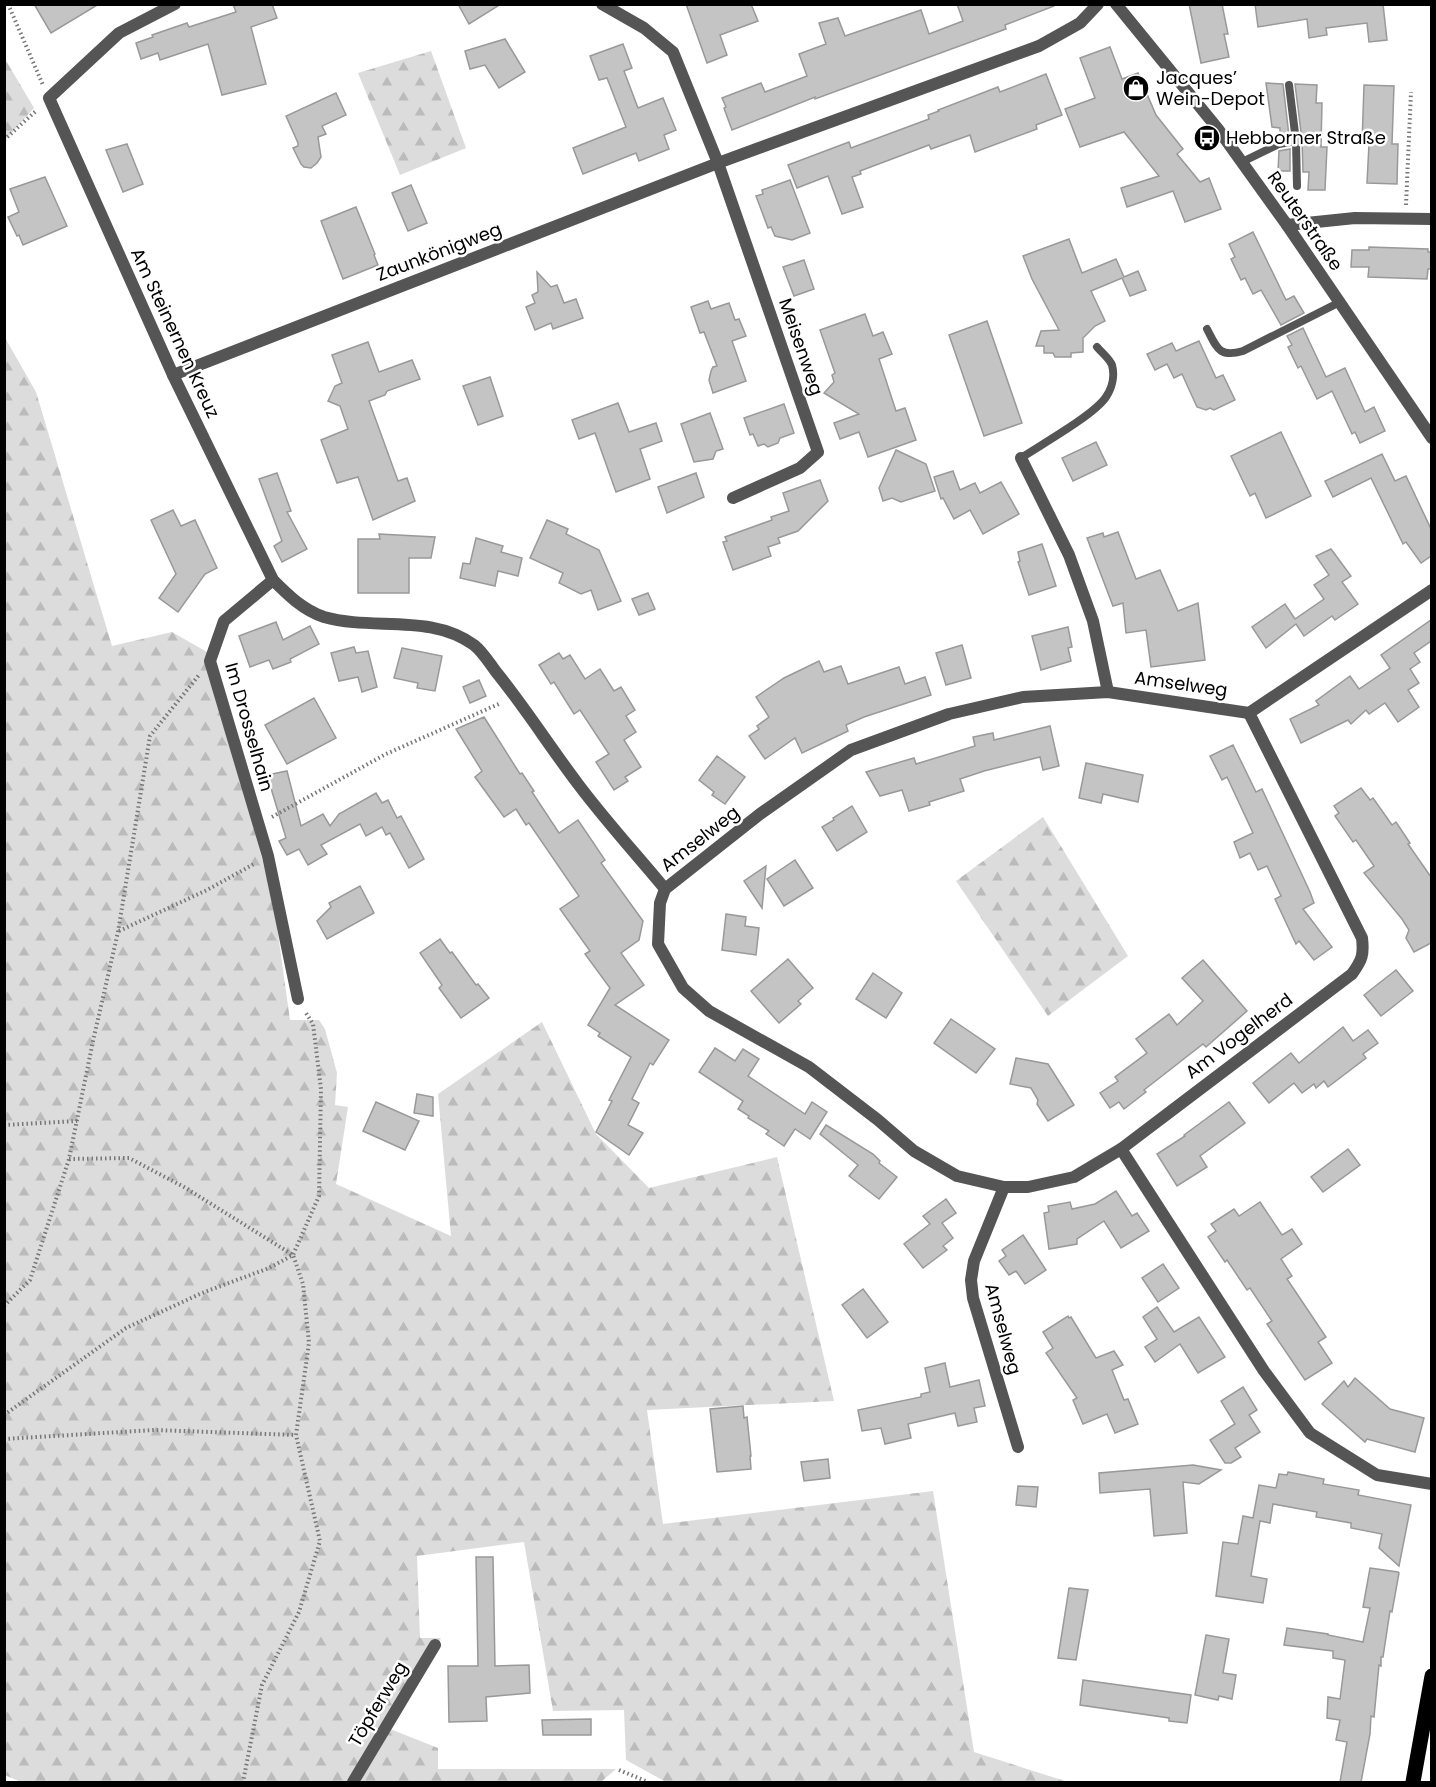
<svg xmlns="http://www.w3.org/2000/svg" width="1436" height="1787" font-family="Poppins,sans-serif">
<defs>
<pattern id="forest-firs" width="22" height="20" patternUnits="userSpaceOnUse" patternTransform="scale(1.5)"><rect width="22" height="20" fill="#dcdcdc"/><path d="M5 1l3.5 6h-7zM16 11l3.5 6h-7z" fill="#bbb"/></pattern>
</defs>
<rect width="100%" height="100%" fill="#fff"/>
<g fill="url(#forest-firs)">
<polygon points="431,51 466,148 400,175 358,73"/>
<polygon points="5,59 34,108 5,140 4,140"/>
<polygon points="4,336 36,392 112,646 172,632 207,652 267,878 277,927 290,1020 319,1020 325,1029 337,1073 335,1105 348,1107 336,1184 451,1236 438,1094 542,1022 596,1134 649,1188 777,1157 834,1401 647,1410 663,1524 933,1491 974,1752 1068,1782 666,1782 626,1760 624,1710 553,1711 524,1542 417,1556 420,1638 441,1638 390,1729 438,1748 438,1769 616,1769 601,1782 21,1782 5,1775"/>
<polygon points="1043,817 1128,956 1048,1016 956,881"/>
</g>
<g fill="#c4c4c4" stroke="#999" stroke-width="1.5">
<polygon points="34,4 99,4 51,33"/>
<polygon points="233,4 272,4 277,18 251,27 266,84 222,95 208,44 160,60 158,53 141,59 136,43 153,37 152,35 187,23 189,27 236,12"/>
<polygon points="458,4 501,4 469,24"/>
<polygon points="686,4 751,4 758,21 720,35 727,55 707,63"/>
<polygon points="957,4 1054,4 1054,6 1005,25 1006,29 815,99 815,97 732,130 724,108 726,107 722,98 761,83 765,92 807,76 799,54 826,44 819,23 838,18 845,36 921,10 929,34 963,21"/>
<polygon points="1189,4 1222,4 1228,34 1224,34 1229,57 1201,63"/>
<polygon points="1255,4 1383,4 1387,40 1369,42 1367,23 1326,28 1327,35 1309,38 1307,19 1258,27"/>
<polygon points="505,39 525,72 499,88 485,65 470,69 465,51"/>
<polygon points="623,44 632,68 624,71 638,108 663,98 676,130 664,135 669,149 639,161 636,153 583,174 573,148 626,127 607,78 599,80 590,56"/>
<polygon points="1110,47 1122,79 1138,73 1156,115 1183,149 1177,154 1200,182 1209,178 1221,209 1185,222 1173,191 1127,207 1121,188 1159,176 1124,132 1080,147 1065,109 1095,98 1080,58"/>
<polygon points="1046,74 1062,115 1036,125 1037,129 975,152 970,135 931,149 929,145 860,171 861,174 852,177 863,207 842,214 828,176 797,188 788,165 849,142 851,148 929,119 928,115 939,111 938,110 998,87 1000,92"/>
<polygon points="1266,83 1283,84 1289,136 1280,137 1280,128 1272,127"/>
<polygon points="1295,84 1317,85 1316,103 1322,103 1321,147 1327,147 1325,190 1308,190 1309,172 1303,172 1302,140"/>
<polygon points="1364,85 1394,86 1392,144 1398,144 1397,184 1367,183 1369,144 1362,144"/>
<polygon points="336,93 346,115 322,126 326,134 318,137 321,157 317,163 311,168 304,167 301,164 293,148 298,146 298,143 286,116"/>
<polygon points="127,144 143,184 123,192 106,150"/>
<polygon points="1290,149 1290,171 1278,171 1279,151"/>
<polygon points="45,177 67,226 23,245 19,235 17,236 8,217 19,212 10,189"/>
<polygon points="790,180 810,233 792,240 775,236 771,227 768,228 756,196 763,194 762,190"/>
<polygon points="411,185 427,223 408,231 392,193"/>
<polygon points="356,207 375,254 374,255 378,265 343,279 321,221"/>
<polygon points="1253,232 1286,300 1294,296 1304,313 1281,325 1261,290 1253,294 1245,278 1241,280 1231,259 1235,257 1229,244"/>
<polygon points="1069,239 1082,273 1116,259 1124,277 1138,271 1146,290 1130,296 1122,278 1091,291 1105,321 1095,326 1083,338 1083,352 1071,353 1071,357 1055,357 1053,353 1044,353 1044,346 1036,346 1041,331 1059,330 1032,279 1023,256"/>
<polygon points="1369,247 1428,249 1428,252 1431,252 1431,269 1428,269 1427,279 1368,277 1369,267 1351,267 1352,250 1369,250"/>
<polygon points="804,260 814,289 794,296 783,267"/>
<polygon points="537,272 551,287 557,285 564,303 576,299 583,318 553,329 551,323 535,330 526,307 535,303 532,295 538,292"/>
<polygon points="708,301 711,309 729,303 735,320 739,319 746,336 732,341 746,381 713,393 709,380 711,371 713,367 717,366 704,332 700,333 691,307"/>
<polygon points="865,314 873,336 883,332 892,354 879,359 896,411 905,408 916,440 868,457 859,432 840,439 834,423 859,414 824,393 834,382 832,375 835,373 820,330"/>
<polygon points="987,321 1022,423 984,436 949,335"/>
<polygon points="1303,328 1326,377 1345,368 1365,412 1374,407 1385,431 1360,443 1355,432 1352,434 1332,391 1317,399 1301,366 1298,368 1288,347 1292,345 1287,336"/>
<polygon points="1199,341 1216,378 1223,375 1235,400 1214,410 1210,408 1206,410 1197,407 1182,374 1174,378 1167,364 1155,370 1147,354 1172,343 1176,351"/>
<polygon points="368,342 379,372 412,360 420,379 387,391 385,395 369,401 398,481 407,478 415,501 373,520 358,477 337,483 321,440 348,429 340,406 328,401 335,386 342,383 332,355"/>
<polygon points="490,377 503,416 478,425 463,386"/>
<polygon points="618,403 629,432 656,423 662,441 640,449 650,479 616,492 595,433 579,439 572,420"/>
<polygon points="784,404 794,433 780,438 778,443 768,447 764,444 758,446 753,434 750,435 744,418"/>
<polygon points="710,413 723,449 716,451 713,459 694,462 681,424"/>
<polygon points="1281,432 1311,496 1266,518 1255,493 1250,496 1231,456"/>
<polygon points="1096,442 1107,465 1073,481 1062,458"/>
<polygon points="896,450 926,464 935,491 901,502 892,498 883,501 879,488"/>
<polygon points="1382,454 1395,481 1406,476 1431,529 1431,556 1421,563 1406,542 1403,544 1371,478 1333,497 1325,481"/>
<polygon points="953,471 960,490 975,483 980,493 1001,482 1019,514 983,534 970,510 954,519 943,498 941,499 934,477"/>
<polygon points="277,473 291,511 287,512 307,549 282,562 274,546 282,541 259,479"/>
<polygon points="696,473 704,497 667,513 658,487"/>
<polygon points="820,480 828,501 798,531 778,538 780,543 768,547 771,556 733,570 723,542 727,541 725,537 772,520 771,517 789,511 783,493"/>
<polygon points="173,510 181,526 195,520 217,568 205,574 178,612 159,598 176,574 151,520"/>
<polygon points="547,520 568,529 566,534 599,550 621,601 598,610 591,590 581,594 559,583 563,573 530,558"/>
<polygon points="1118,532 1136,579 1160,570 1178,611 1198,603 1205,660 1151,667 1146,630 1126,633 1123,603 1113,606 1087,538 1103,533 1104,537"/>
<polygon points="379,534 435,537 431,558 409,558 409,593 358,593 358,539 380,539"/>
<polygon points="476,538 503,546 501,552 522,558 518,576 498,571 495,586 460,578 463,563 470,564"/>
<polygon points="1042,544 1056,586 1029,595 1018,562 1020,561 1018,552"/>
<polygon points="1331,549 1351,576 1342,582 1358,604 1335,620 1332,616 1304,636 1296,624 1266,648 1252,627 1285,604 1295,619 1324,599 1314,585 1329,575 1316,556"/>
<polygon points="648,593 655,609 639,615 632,599"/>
<polygon points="1431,620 1431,641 1414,653 1420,662 1410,669 1419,683 1408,690 1419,707 1398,722 1385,703 1369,714 1366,710 1351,724 1348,720 1301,743 1290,719 1319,705 1316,701 1350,676 1359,689 1390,668 1381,655"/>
<polygon points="276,622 283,640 310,626 319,644 290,659 291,662 273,669 269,660 250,667 239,636"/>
<polygon points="1068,627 1072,647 1068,648 1071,661 1041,670 1032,636"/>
<polygon points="962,645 971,678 946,685 936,653"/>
<polygon points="354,647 356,653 368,651 377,687 362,692 358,677 339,681 331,653"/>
<polygon points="402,648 442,656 435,691 417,688 418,683 394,678"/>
<polygon points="559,653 563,659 570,655 585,679 600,669 614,691 621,687 635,710 626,716 636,732 624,740 641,767 625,777 628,781 614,790 596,762 609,754 580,710 574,714 554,682 551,684 539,665"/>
<polygon points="819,661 824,672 841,666 848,684 899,667 905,684 925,677 931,695 864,717 846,725 848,731 802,753 795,738 765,759 749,736 759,729 757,726 769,717 756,697 784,678"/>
<polygon points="479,680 486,696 470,703 463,687"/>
<polygon points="314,698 336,738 287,764 265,725"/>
<polygon points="484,717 520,774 522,773 534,791 532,792 559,833 578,820 605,860 601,863 643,921 639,940 621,953 644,985 615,1005 669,1040 653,1065 650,1063 632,1099 639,1103 628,1125 643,1133 629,1155 596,1132 612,1101 609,1100 631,1057 598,1036 600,1033 588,1025 610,988 585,954 590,951 560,909 579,896 529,823 526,825 516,809 504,817 475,777 482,771 456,729"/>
<polygon points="1050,726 1059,766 1043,770 1040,757 984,771 960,779 964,791 929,802 930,805 909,811 902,790 880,796 866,772 914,758 916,764 975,746 973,737 993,733 994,740"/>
<polygon points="1233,745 1256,792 1262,789 1310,892 1314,903 1303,909 1332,947 1314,960 1299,941 1296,944 1275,899 1281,896 1267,866 1258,870 1250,853 1240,858 1234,842 1253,833 1227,777 1222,780 1210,756"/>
<polygon points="717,756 745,777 725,804 712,795 714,792 699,780"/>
<polygon points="1086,763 1143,775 1138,802 1103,794 1101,803 1079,798"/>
<polygon points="287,771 301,826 323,814 330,826 339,814 376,793 382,803 388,800 397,818 401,816 424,859 409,868 390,833 386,835 382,827 366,836 360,824 321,845 327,854 308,865 299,849 287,855 279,841 286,838 267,775"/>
<polygon points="1361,788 1370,800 1373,798 1392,825 1396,822 1410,843 1408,844 1431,877 1431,943 1414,952 1406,938 1409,930 1402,919 1364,873 1374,866 1356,840 1353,842 1335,816 1339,813 1334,806"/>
<polygon points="852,806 867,832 837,851 822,827 834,820 833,818"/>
<polygon points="795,860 813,888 784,906 767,879"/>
<polygon points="766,866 762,908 744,881"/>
<polygon points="360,886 374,913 327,939 317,921 331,907 329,903"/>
<polygon points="726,914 746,917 745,926 759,928 756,955 722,950"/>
<polygon points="440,939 450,953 452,952 476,985 478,984 489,998 461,1018 439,988 442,985 420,953"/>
<polygon points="788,959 813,988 798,1001 801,1004 779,1023 751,991"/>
<polygon points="1203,960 1247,1011 1206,1047 1203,1044 1144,1090 1146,1092 1124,1109 1119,1102 1110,1108 1100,1093 1118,1081 1115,1077 1147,1053 1136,1039 1169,1014 1177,1025 1203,1001 1182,978"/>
<polygon points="1396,970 1413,991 1381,1016 1364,995"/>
<polygon points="873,973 902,993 886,1018 856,999"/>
<polygon points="951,1019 995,1049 976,1073 934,1043"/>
<polygon points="1343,1027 1353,1041 1368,1030 1378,1043 1363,1054 1366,1058 1328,1087 1324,1081 1316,1088 1314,1084 1302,1093 1294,1083 1269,1103 1253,1083 1291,1053 1299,1063"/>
<polygon points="715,1048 735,1061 743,1049 759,1059 748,1076 805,1114 812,1102 827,1112 810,1139 795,1129 784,1146 766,1134 769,1131 748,1118 749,1116 738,1109 743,1101 699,1072"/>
<polygon points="1016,1058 1048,1064 1074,1105 1048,1121 1037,1104 1038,1100 1031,1088 1010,1084"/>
<polygon points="417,1094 433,1097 433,1116 414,1113"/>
<polygon points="376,1102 419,1121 405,1150 363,1131"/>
<polygon points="1229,1102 1245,1123 1200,1156 1207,1167 1177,1186 1157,1154 1185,1136 1184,1135"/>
<polygon points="826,1125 873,1154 880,1161 879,1163 897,1177 879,1199 849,1176 858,1165 820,1134"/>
<polygon points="1348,1149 1360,1165 1323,1192 1311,1177"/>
<polygon points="1116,1191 1132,1216 1137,1213 1149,1231 1121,1248 1104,1221 1077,1239 1077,1244 1049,1249 1044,1213 1049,1212 1048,1206 1070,1202 1072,1209 1095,1204"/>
<polygon points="946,1199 956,1213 942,1223 953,1238 943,1246 947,1250 923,1268 904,1244 930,1224 923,1216"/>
<polygon points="1260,1202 1282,1235 1292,1229 1302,1244 1281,1259 1292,1276 1287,1279 1326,1337 1318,1342 1332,1363 1305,1380 1267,1324 1272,1321 1250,1288 1247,1290 1227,1260 1225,1262 1208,1237 1216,1231 1211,1224 1234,1209 1239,1216"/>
<polygon points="1023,1235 1046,1270 1025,1284 1016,1271 1009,1275 999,1261 1006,1256 1002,1250"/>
<polygon points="1163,1264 1179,1288 1158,1302 1142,1278"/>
<polygon points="863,1289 888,1322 867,1338 842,1305"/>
<polygon points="1157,1307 1174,1332 1199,1317 1225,1357 1198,1373 1180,1344 1155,1362 1145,1347 1157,1339 1143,1317"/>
<polygon points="1068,1316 1069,1318 1071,1317 1096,1358 1114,1351 1123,1365 1112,1370 1124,1400 1128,1399 1138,1424 1115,1433 1107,1414 1083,1424 1073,1400 1077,1398 1046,1353 1053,1348 1043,1332"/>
<polygon points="945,1363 950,1387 979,1380 985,1406 974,1408 977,1422 958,1426 955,1413 908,1424 911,1438 885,1444 881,1428 862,1431 858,1410 921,1397 921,1394 930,1392 925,1368"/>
<polygon points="1355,1378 1390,1409 1424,1418 1415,1452 1367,1439 1365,1442 1322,1404 1344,1381 1348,1387"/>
<polygon points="1243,1387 1257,1410 1249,1415 1260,1432 1235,1448 1241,1457 1231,1463 1225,1463 1210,1440 1235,1424 1221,1401"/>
<polygon points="743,1406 744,1418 747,1417 751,1456 750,1456 751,1469 717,1472 710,1409"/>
<polygon points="828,1459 830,1478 804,1481 801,1462"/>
<polygon points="1193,1465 1221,1470 1199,1484 1183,1482 1187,1533 1154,1536 1150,1489 1100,1493 1099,1473"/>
<polygon points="1288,1472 1324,1479 1323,1484 1359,1490 1358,1495 1411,1505 1399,1566 1379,1548 1382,1534 1351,1528 1351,1523 1316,1517 1317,1512 1273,1504 1270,1523 1260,1521 1251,1576 1267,1579 1263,1603 1216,1596 1223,1542 1238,1544 1243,1516 1253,1518 1259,1485 1276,1488 1279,1474 1287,1475"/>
<polygon points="1018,1486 1038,1487 1036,1507 1016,1505"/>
<polygon points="476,1557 493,1557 495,1666 529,1665 530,1693 486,1697 487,1721 449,1722 448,1666 478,1666"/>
<polygon points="1370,1568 1398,1572 1399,1573 1392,1612 1390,1611 1383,1657 1381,1657 1381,1666 1379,1665 1374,1717 1371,1716 1370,1734 1361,1782 1340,1782 1347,1742 1336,1740 1340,1720 1327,1718 1328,1697 1340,1699 1345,1660 1333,1658 1333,1651 1284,1645 1287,1628 1328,1634 1328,1635 1363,1642 1370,1608 1363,1607"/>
<polygon points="1069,1588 1088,1590 1076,1660 1058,1658"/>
<polygon points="1206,1635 1229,1639 1223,1673 1236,1675 1232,1699 1219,1696 1218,1700 1195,1695"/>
<polygon points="1083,1680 1191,1695 1187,1723 1169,1721 1169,1718 1080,1705"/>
<polygon points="591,1719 591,1735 543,1735 542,1720"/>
</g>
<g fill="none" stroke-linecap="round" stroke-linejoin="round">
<g stroke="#777" stroke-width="4" stroke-dasharray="1.5 3" stroke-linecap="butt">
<polyline points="8,4 43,85"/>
<polyline points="4,140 37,110"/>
<polyline points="1406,205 1411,92"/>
<polyline points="272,817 386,754 501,703"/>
<polyline points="119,931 207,890 254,864"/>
<polyline points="4,1125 77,1121"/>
<polyline points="69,1159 129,1158 184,1187 293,1255 303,1284 309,1343 296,1435 320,1541 299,1612 262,1685 243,1782"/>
<polyline points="4,1306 30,1280 69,1159 93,1041 118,932 150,736 199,675"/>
<polyline points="4,1415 126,1328 202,1293 269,1268 293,1255 319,1196 321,1089 313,1024 306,1013"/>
<polyline points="4,1439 154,1430 296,1435"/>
<polyline points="619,1770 648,1782"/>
</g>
<g stroke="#555" stroke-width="8">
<polyline points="1296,141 1297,186"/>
<polyline points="1242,162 1279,144 1296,141 1289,85"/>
<path d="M1207,329C1217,348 1219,358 1243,351L1340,302"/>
<path d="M1021,458C1042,444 1094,415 1106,397C1112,388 1115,376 1112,365C1109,358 1102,353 1097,347"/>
</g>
<g stroke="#555" stroke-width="12">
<path d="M175,4L119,33L49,98L173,375L273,580C288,595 303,610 324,617C373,631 430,613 474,645C483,652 490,664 497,673C526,709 550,747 578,784C605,820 636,854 665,889"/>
<polyline points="602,4 644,28 673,52 718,163 818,452 800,468 733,498"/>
<polyline points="1116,4 1218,129 1287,225 1432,438"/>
<polyline points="1287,225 1355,218 1432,219"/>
<polyline points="173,375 718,163 1039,46 1080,23 1098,4"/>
<polyline points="1021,458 1069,555 1093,621 1108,692"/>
<polyline points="273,580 224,621 210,661 268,856 298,999"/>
<path d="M1432,590L1249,713L1362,938C1364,955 1362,960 1352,974L1121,1149L1264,1371L1310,1433L1377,1475L1432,1484"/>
<polyline points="1121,1149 1074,1177 1028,1187 1004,1187 957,1176 914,1151 878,1120 809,1067 709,1011 683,988 658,944 660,903 665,889 760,814 851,750 949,714 1023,697 1108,692 1249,713"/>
<polyline points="1004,1187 974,1261 971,1280 973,1298 1018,1447"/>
<polyline points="353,1782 435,1645"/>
</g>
<polyline stroke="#000" stroke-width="15" points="1413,1782 1432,1676"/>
</g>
<defs>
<symbol id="shop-disc" viewBox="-11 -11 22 22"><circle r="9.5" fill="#000" stroke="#fff"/><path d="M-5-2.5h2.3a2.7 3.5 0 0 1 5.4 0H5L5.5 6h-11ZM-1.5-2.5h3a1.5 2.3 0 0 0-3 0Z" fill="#fff"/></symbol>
<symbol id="bus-disc" viewBox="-11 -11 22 22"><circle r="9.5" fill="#000" stroke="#fff"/><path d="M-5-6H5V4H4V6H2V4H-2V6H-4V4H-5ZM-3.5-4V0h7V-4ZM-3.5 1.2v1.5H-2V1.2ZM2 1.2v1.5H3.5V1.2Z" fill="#fff"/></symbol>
</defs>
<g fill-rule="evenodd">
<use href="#shop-disc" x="1121" y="73" width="30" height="30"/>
<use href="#bus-disc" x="1192" y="123" width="30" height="30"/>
</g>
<g text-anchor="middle" stroke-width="5" stroke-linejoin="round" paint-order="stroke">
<g font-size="18" fill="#000" stroke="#fff" text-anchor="start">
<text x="1156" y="84">Jacques’<tspan x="1156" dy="21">Wein-Depot</tspan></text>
<text x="1226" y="144">Hebborner Straße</text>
</g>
<g font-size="18" fill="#000" stroke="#fff">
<text transform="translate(1305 221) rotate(55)" y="6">Reuterstraße</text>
<text transform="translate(439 252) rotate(-21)" y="6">Zaunkönigweg</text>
<text transform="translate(175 333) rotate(65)" y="6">Am Steinernen Kreuz</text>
<text transform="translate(801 347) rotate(71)" y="6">Meisenweg</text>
<text transform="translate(1181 684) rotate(8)" y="6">Amselweg</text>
<text transform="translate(249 727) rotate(74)" y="6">Im Drosselhain</text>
<text transform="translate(700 839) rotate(-38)" y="6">Amselweg</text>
<text transform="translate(1239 1036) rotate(-37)" y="6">Am Vogelherd</text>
<text transform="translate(1003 1329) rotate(75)" y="6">Amselweg</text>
<text transform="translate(378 1704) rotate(-59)" y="6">Töpferweg</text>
</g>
</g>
<rect width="1436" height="1787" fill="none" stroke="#000000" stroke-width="12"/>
</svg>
